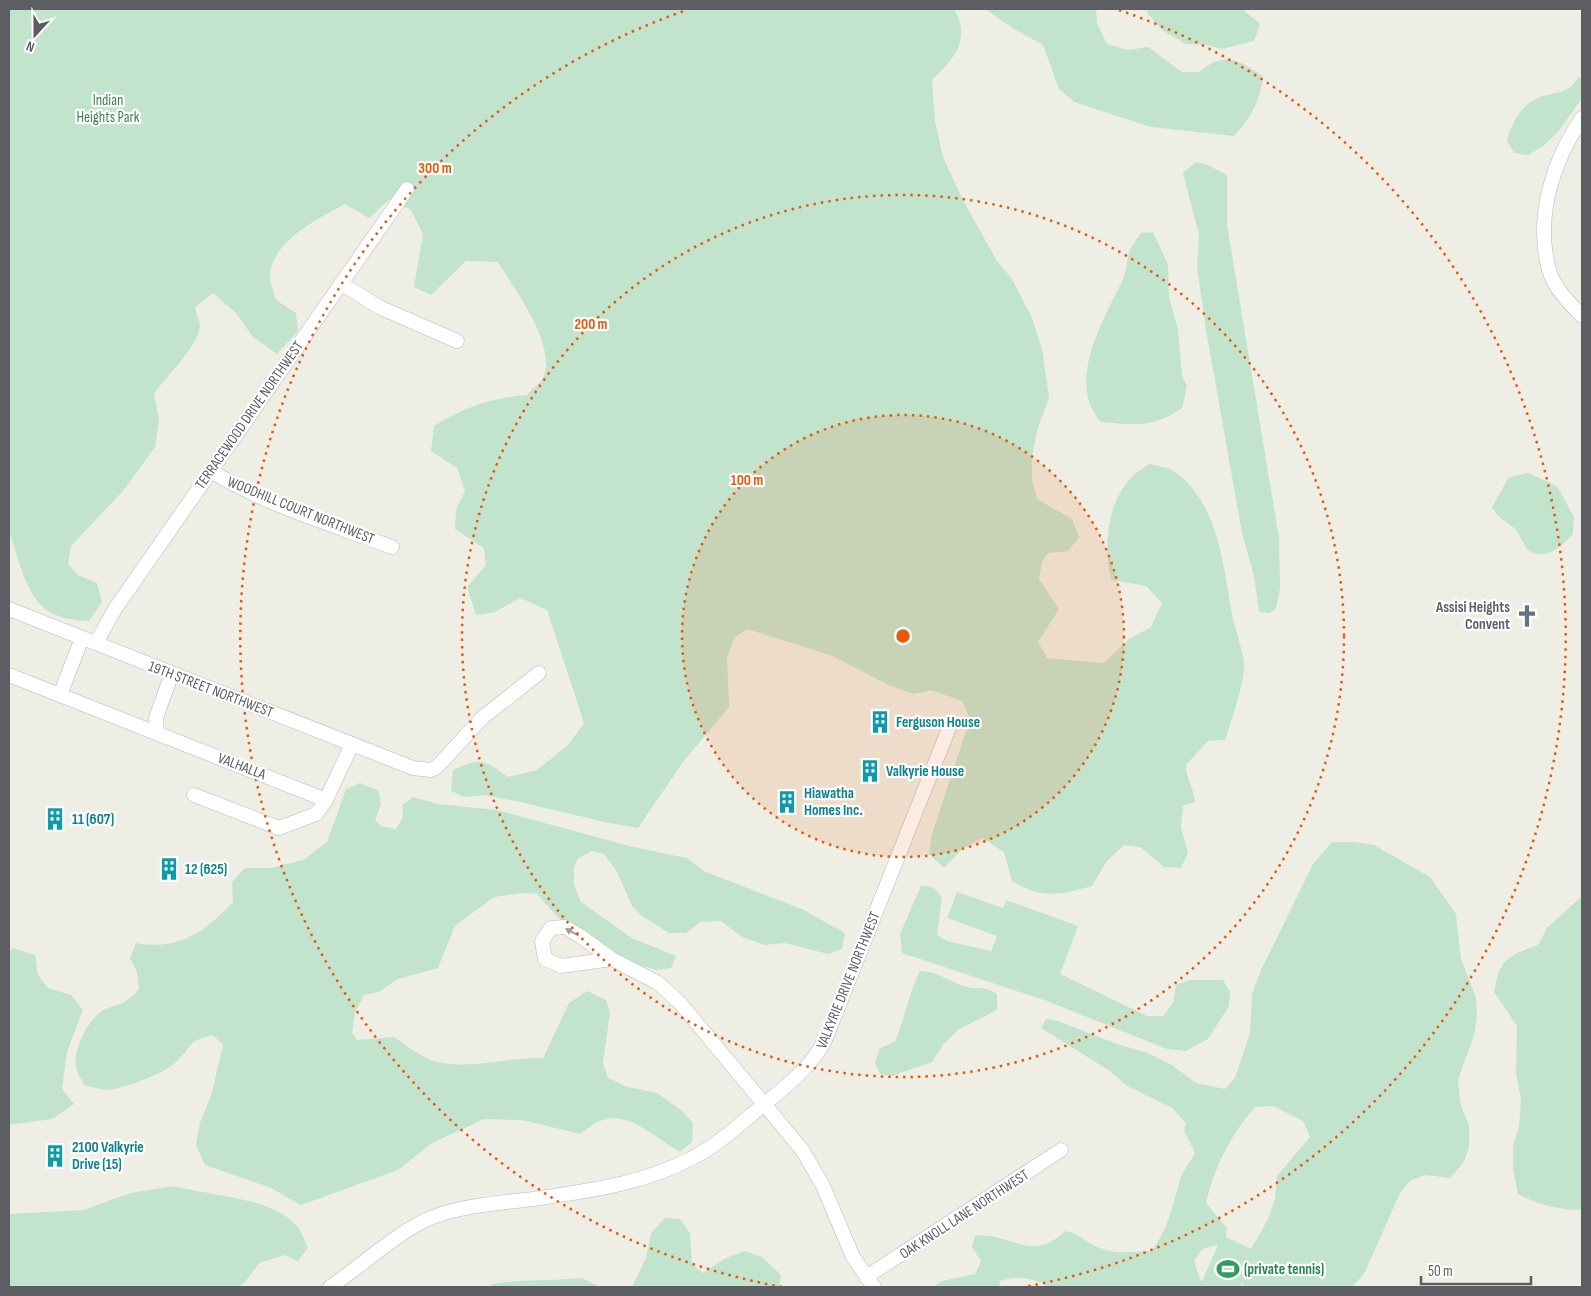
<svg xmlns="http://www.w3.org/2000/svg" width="1591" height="1296" font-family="'Sofia Sans Condensed',sans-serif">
<rect width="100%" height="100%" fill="#eeeee5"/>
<g fill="#c3e4cc" fill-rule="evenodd">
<path d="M9,9H954C972,39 954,59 932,80L935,121L943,157L964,202L997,261L1012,279L1032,318L1042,349L1049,398L1037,430L1032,457V480L1037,499L1072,519L1079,537L1068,551L1048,553L1042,561L1039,579L1059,609L1038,642L1047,658L1104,663L1129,639L1151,627L1162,603L1146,586L1111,580C1102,539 1108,485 1150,464C1157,466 1169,467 1175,472C1219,504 1223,565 1232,614C1235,630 1242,646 1244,663C1245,681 1231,723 1225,740L1208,741L1186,765C1186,779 1194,788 1195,802L1183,806L1181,827L1188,853L1181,868L1164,867L1140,847L1124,845L1107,861L1092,886C1061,895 1041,899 1012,881L1004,852L982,838L963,848L944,868L929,854L932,834L970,719L962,701L931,690L913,694L891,686L830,655L747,629L734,638L727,658L729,707L683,762L638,828L609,823L520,802L484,795L464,797L451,791L453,770C482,758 482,758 508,777L537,770L568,745L584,723L547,610L520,598L495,612L476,615L467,587L486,565L484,548L455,529L456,509L465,491L457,468L431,451L434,426C464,407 491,398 527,395C531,390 540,384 543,378C558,346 514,289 498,262L466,261L431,295L414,287L423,234L411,210L390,199L369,218L345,204C317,220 276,238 270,273C269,281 274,292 276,300L296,313L298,331L277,354L252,336L236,313L213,293L195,307C196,313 200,321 200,326C198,347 166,376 154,394L159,419L155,447L123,491L71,546L68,564L78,575L97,583L102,602L89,621C44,619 34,605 19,563C16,554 14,543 9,534Z"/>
<path d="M985,9H1096L1097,23L1107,44L1128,50L1148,47L1182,72H1199C1227,50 1237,60 1263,76C1260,101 1251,118 1234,136L1151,127L1074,102L1059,89L1043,45L1014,29Z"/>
<polygon points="1148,9 1242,9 1260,24 1254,41 1222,49 1207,45 1186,44 1163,31 1147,13"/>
<path d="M1579,77L1582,80V98L1559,131L1543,146L1528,155L1514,153L1507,141C1511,124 1521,105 1538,98C1557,90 1565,97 1579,77Z"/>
<polygon points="1196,162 1208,165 1227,175 1227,225 1279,538 1280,588 1276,608 1270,613 1259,612 1254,576 1242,533 1206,330 1197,267 1199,235 1183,173"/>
<path d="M1153,232L1168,265L1169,297L1178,330L1182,375L1187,386L1182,408C1153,428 1135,425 1101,422C1065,382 1104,319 1123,279C1127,271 1126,261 1129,253C1131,246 1137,239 1141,233Z"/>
<path d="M1528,473L1557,486L1574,517L1573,534C1563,545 1546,561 1530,551C1524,547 1521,537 1517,531C1508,521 1500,522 1492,507L1509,477Z"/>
<path d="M360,783L379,791L381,805L375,820L381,826L396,829L403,817L402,805L413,797L438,804L497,810L633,847L687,858L704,871L804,910L845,933L842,949L828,954L785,943L765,945L742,937L721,921L700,922L686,933H669L642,916L632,906L617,872L604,854L591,851L578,859L574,867V885L581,902L632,938L676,956L671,968L656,970L630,962L563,923L537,894L522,893L494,897L455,926L438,968L398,979L379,992L364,995L355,1012L352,1033L357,1040L394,1037C407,1046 422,1058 438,1062C473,1070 507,1057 543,1058L569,1003L587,991L606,1000L610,1012L603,1063L608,1078L628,1087L657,1093L681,1110L693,1123L692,1142L680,1152C658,1140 630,1111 603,1120C595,1122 587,1129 580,1134L522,1120L484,1119L432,1143L398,1170L301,1205L271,1188L205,1165L196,1145L200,1123L211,1096L223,1045L213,1035C185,1041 193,1047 175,1063C163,1074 123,1089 107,1090C100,1090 91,1086 84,1085C82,1080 77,1073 76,1067C73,1050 88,1018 104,1010C123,1001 123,1007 139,989L137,972L130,958L136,943C178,951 205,932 233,902L232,882L245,868H271L303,860L327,842L346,789Z"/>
<path d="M1332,842H1354L1374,845L1430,877L1456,914L1461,959L1476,998L1477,1017L1474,1035L1458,1080L1460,1102L1469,1126V1148L1463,1163L1450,1178L1425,1175L1410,1181L1400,1193L1364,1274L1352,1287H1244L1243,1283L1240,1287H1045V1284C1029,1278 1017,1275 1000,1281L999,1287H934L942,1281L975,1274L981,1261L972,1247L975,1236C1011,1231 1030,1265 1065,1231C1077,1232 1082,1239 1093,1245C1112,1255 1132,1252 1152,1251C1171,1223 1171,1208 1181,1177C1184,1169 1191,1161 1195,1153L1184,1131L1186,1123L1172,1108L1127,1086L1110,1071L1041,1028L1046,1019L1058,1021L1117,1044L1148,1053L1172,1065L1196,1083L1225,1089L1235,1078L1250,1033L1252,994L1261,970L1313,864ZM1273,1106L1303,1121L1310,1137L1277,1176L1275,1199L1268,1219L1251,1249L1226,1237L1227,1228L1206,1203C1215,1166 1230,1136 1255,1107ZM1218,1245L1202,1281H1201L1194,1261L1202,1249Z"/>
<path d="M921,886C932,885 936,889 942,898L937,935L947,941L991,951L997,936L947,918L957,892L1003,908L1006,900L1078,926L1060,974L1147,1016H1163L1173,1003L1176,985L1190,980H1223L1230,992L1229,1006L1208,1039L1186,1051L1167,1049L1047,1001L902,953L900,934Z"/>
<path d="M1580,898H1582V1210C1558,1210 1539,1205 1518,1194L1513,1169V1145L1519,1127L1521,1100L1516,1073L1517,1026L1494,992C1500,958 1508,956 1538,945L1547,928Z"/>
<polygon points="13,948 35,955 38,975 48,988 71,995 83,1010 67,1052 62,1089 74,1104 52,1119 9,1125 9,953"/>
<path d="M920,971C937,971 948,981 964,986C977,991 981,984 997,994V1010L959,1029L943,1045L932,1062L892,1076L880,1074L875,1063L880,1048L895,1042C905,1018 909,992 920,971Z"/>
<path d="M174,1186C210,1196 273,1197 298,1227C302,1233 305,1242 308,1248L298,1261L285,1255L259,1263L245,1282L238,1287H9V1214L83,1210L131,1193Z"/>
<polygon points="665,1218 680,1219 690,1233 692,1264 703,1273 724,1259 744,1251 762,1257 781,1275 779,1287 632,1287 646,1258 651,1233"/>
<path d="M581,1278L601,1287H489L492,1284C522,1279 551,1281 581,1278Z"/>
</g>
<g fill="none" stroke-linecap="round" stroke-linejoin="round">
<defs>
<g id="street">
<path d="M1582,118C1552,163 1535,217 1549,270C1554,288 1570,304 1582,316"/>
<polyline points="342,284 379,307 457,341"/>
<path d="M211,471C266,505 331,524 392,547"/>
<polyline points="9,609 413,768 431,770 437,767 482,718 539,673"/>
<polyline points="96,643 115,609 407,189"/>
<polyline points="9,675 326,800"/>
<polyline points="60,695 82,638"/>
<polyline points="157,733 156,718 172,673"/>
<polyline points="194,795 279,828 316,814 326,800 352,744"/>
<polyline points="612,959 561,966 545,959 542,941 551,928 565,927 580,936 612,959 658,983 680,1003 803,1151 823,1186 853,1257 874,1287"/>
<polyline points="866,1277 1061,1150"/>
<path d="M330,1287C360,1267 401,1229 433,1217C465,1205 500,1203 533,1199C588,1191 644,1184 694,1157C717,1145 737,1127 757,1110C783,1089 810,1069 825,1040L951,723"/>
</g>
</defs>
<use href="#street" stroke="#b7b8be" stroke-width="15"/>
<use href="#street" stroke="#fff" stroke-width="14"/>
</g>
<defs><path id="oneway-solid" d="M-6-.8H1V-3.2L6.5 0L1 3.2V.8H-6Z" transform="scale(1.25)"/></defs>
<use fill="#9e9ea2" href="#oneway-solid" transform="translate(572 932) rotate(-152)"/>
<circle cx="903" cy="636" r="221" fill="#e8590c" fill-opacity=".12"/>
<g fill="none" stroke="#e8590c" stroke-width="2.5" stroke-dasharray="2.5 5">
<circle cx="903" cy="636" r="221"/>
<circle cx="903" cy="636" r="441"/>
<path d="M782 1287A662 662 0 0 1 687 10M1119 10A662 662 0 0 1 1024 1287"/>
</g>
<defs>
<symbol id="church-bare" viewBox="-9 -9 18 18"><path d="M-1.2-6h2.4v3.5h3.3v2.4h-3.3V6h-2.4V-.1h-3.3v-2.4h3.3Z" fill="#6b7280" stroke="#fff" stroke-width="2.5" paint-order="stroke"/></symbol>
<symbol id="building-bare" viewBox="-9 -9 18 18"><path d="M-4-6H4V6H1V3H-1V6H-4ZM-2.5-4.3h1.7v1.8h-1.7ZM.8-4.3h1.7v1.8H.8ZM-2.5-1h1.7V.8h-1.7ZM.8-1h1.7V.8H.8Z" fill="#0f9aa8" stroke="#fff" stroke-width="2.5" paint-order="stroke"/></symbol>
<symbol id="stadium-bare" viewBox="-9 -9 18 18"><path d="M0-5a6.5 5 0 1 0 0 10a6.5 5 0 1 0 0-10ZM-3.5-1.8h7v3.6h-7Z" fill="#2e9e5b" stroke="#fff" stroke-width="2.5" paint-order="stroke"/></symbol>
</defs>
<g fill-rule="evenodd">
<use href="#church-bare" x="1511" y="600" width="32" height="32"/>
<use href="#building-bare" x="864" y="706" width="32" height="32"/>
<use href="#building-bare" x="854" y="755" width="32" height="32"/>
<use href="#building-bare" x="771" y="786" width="32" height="32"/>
<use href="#building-bare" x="39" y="803" width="32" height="32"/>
<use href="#building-bare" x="153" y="853" width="32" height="32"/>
<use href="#building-bare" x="39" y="1140" width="32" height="32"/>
<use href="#stadium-bare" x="1212" y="1253" width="32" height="32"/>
</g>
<g text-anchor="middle" stroke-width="4.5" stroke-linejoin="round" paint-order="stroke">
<g font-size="15" fill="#3c8453" stroke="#fff">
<text x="108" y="105">Indian<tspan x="108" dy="17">Heights Park</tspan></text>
</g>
<g font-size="15" fill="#5d5e64" stroke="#fff">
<text transform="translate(249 415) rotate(-55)" y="5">TERRACEWOOD DRIVE NORTHWEST</text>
<text transform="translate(301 510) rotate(22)" y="5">WOODHILL COURT NORTHWEST</text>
<text transform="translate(211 689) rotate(21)" y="5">19TH STREET NORTHWEST</text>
<text transform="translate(242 766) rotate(21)" y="5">VALHALLA</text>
<text transform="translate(848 980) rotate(-68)" y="5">VALKYRIE DRIVE NORTHWEST</text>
<text transform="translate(964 1214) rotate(-33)" y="5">OAK KNOLL LANE NORTHWEST</text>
</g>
<g font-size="15" font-weight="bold" fill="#5b616d" stroke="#fff" text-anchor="end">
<text x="1510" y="612">Assisi Heights<tspan x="1510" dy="17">Convent</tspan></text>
</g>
<g font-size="15" font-weight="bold" fill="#0d838f" stroke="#fff" text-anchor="start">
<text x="896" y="727">Ferguson House</text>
<text x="886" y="776">Valkyrie House</text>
<text x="804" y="798">Hiawatha<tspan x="804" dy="17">Homes Inc.</tspan></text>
<text x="72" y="824">11 (607)</text>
<text x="185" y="874">12 (625)</text>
<text x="72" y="1152">2100 Valkyrie<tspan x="72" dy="17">Drive (15)</tspan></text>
</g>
<g font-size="15" font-weight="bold" fill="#27864d" stroke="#fff" text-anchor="start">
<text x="1244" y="1274">(private tennis)</text>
</g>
</g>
<circle cx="903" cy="636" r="8" fill="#e8590c" stroke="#fff" stroke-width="2.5"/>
<g font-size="15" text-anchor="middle" font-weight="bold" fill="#e8590c" stroke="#fff" stroke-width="4.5" stroke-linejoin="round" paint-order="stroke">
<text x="435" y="173">300 m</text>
<text x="591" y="329">200 m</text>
<text x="747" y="485">100 m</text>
</g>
<rect width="1591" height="1296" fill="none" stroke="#5d5e64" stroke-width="20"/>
<g transform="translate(35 35) rotate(201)" stroke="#ffffff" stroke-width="4" paint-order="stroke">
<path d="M0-4L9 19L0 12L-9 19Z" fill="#5d5e64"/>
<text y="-8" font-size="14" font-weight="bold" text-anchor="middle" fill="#5d5e64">N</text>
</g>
<path d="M1421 1276v8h110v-8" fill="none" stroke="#5d5e64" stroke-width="2.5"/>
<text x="1428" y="1276" font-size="15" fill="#5d5e64" stroke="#ffffff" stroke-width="4" paint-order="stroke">50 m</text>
</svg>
